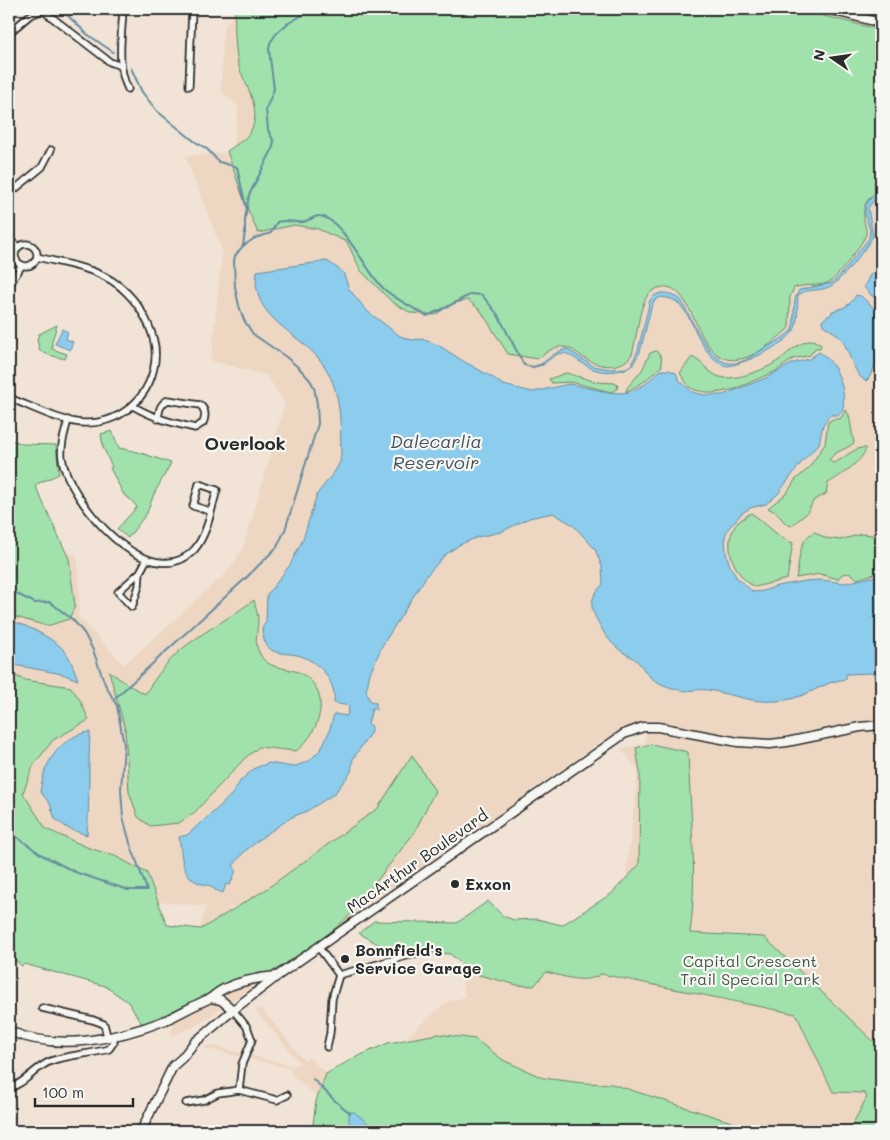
<svg xmlns="http://www.w3.org/2000/svg" width="890" height="1140" font-family="Mali,sans-serif">
<rect width="100%" height="100%" fill="#f1e4d6"/>
<filter id="ink" filterUnits="userSpaceOnUse"><feTurbulence type="fractalNoise" baseFrequency=".02" numOctaves="2"/><feDisplacementMap in="SourceGraphic" scale="10" xChannelSelector="R" yChannelSelector="G"/><feConvolveMatrix kernelMatrix="1 2 1 2 8 2 1 2 1" color-interpolation-filters="sRGB"/></filter>
<g filter="url(#ink)">
<g fill="#edd7c3">
<polygon points="238,9 827,9 881,25 881,1045 620,930 638,770 621,749 645,743 646,721 624,729 603,740 348,921 316,907 230,907 227,925 307,949 199,1024 171,1037 174,1019 206,906 141,900 21,840 9,767 9,584 50,541 77,556 80,584 78,616 124,665 227,572 243,549 285,403 266,375 211,361 222,251 185,156 233,152 238,107 221,91 223,28"/>
<polygon points="456,955 526,959 796,1014 833,1091 865,1093 881,1117 880,1131 351,1131 351,1126 291,1075 292,1069 204,1048 210,1045 293,1066 300,1063 256,1011 261,1008 304,1060 308,1057 357,1099 410,1034 447,1002 465,997"/>
</g>
<g fill="#a1e2ac" stroke="#66866c">
<path d="M235,9H317L321,14L327,9H805L824,16L881,30V188C869,197 862,203 864,219C864,224 867,229 866,234C864,242 838,276 831,281C821,288 805,283 794,288L790,297L789,327L787,330C687,421 707,273 658,288C653,290 648,294 646,298C638,313 637,337 632,354C624,369 602,368 588,360C580,356 573,348 564,347C554,345 545,354 537,359L508,354L481,311L468,300L451,304L435,315L411,313L392,302L361,271L347,242L318,229L294,225L258,233L245,203L227,151C234,146 243,141 248,135C264,114 248,90 240,70C235,57 234,23 235,9Z"/>
<polygon points="57,325 52,341 52,349 67,354 65,359 49,355 40,351 37,340 39,334"/>
<path d="M813,340L821,345L820,348H815L810,355L793,359L776,371L735,389L721,392L712,393L695,390L689,387L680,373L692,357C703,362 709,374 720,377C734,381 761,371 773,364C787,356 796,342 813,340Z"/>
<polygon points="656,351 661,356 662,366 645,381 626,392 627,388 642,370 650,353"/>
<polygon points="566,373 597,382 615,383 618,386 616,390 611,392 571,382 552,383 549,379"/>
<path d="M846,410L849,415L854,443C846,450 833,451 829,461L834,463C844,459 855,446 866,448C864,460 839,477 828,483L826,494L814,500L807,513L791,526L785,523L777,513L768,508L787,493L795,480L808,469L825,444L828,422L833,419H840Z"/>
<polygon points="112,431 119,448 138,452 171,463 154,494 147,513 128,538 117,529 137,507 131,500 124,495 110,468 112,467 103,447 101,434"/>
<polygon points="9,439 23,444 56,445 59,474 35,485 69,559 75,606 69,619 47,626 9,615"/>
<path d="M751,513C764,521 780,540 793,543L787,579L755,587C734,576 720,543 738,522C742,519 747,516 751,513Z"/>
<path d="M815,532L825,538L840,540L861,534L881,536V572L857,579C852,573 849,573 842,574L838,579L820,574L796,578C800,562 798,538 815,532Z"/>
<path d="M254,600C255,606 258,613 258,619C258,635 252,643 263,659C272,670 291,667 302,674C333,692 320,733 296,751L259,747L244,759L195,812L179,823L150,826L138,817L129,792L125,729L109,671L128,685L145,694C156,677 169,658 187,645C208,629 233,616 254,600Z"/>
<path d="M9,673L25,680L71,687L80,700L89,720L53,740L33,766L23,793L46,829L89,848L115,856L147,873L167,925L201,929L265,890L378,808L412,755L435,791L414,833L365,896C354,918 293,963 270,972C260,976 250,977 240,980C232,983 223,987 215,990C191,1003 169,1016 142,1024L128,1002L105,986L24,964L22,966L9,955Z"/>
<path d="M651,744L688,752C690,812 698,873 690,933L764,937L872,1040L881,1045V1131H849L867,1097L864,1093L833,1092L796,1014L601,974C585,985 563,976 546,972L534,986L517,985L475,974L450,954L388,950L359,933L374,921L457,923L488,901L503,916L514,920L537,919L562,925L611,894L639,865L640,772L636,748Z"/>
<polygon points="438,1034 475,1039 503,1060 543,1078 583,1083 612,1084 760,1131 312,1131 316,1101 326,1074 352,1059 388,1043"/>
</g>
<g fill="#8ccded" stroke="#658c9f">
<path d="M881,191V194L875,199L868,208L873,236C867,247 840,283 829,287C818,292 808,288 798,295C797,305 799,321 794,330C786,345 741,366 725,366C698,353 697,323 679,304C674,299 667,298 661,297L654,301L651,308L640,352L632,366C619,373 600,374 587,366C566,354 565,345 543,365H540C549,358 556,351 567,349L593,366L610,369L626,368L631,365L638,350L650,300C659,289 670,292 681,300C690,316 709,361 728,363C740,365 751,357 760,351C771,345 783,339 792,330C796,316 791,303 799,290L832,283L842,273L869,238L870,230L865,214V206L870,199Z"/>
<path d="M327,261L343,272L349,289L367,311L400,336L412,340L422,339L438,345L463,361L492,377L503,385L533,392L569,384L608,392L622,393L629,392L644,385L661,370H669L676,373L679,380L692,392L705,395H723L766,378L793,363L809,359L819,352C837,362 848,392 842,412L838,415H830L823,425L819,444L801,463L777,495L766,504L750,508L742,513L728,529L725,536L726,553L730,566L737,578L753,592L763,591L777,586L806,581L821,580L845,583L881,575V681L875,680L874,673L846,674V679C822,682 810,696 786,700C758,704 744,698 718,692C711,690 702,689 695,690C690,690 685,692 680,690C670,688 656,683 649,676C645,672 642,666 637,661C633,657 626,655 621,651C614,646 607,638 603,631C592,611 585,603 603,584L602,567L595,549L573,525L553,513L529,518L501,532L478,537L459,545L444,556L427,575L382,646L370,673L368,683L366,691L370,701L376,703V710L372,708L368,724L372,726L371,732L353,759L351,772L334,794L307,811L292,817L265,835L244,852L233,866L236,870L230,885L226,884L223,893L215,890L211,886C180,881 183,863 179,837L187,835L218,808L232,794L241,780L255,768L269,763L293,767L309,761L321,749L329,732L334,714L347,716L349,706L334,703C337,681 318,660 297,655C289,653 278,655 270,649C264,644 263,635 262,628L266,622L267,595L290,565L303,539L317,494L335,471L340,462L341,453C340,422 342,395 325,367C304,333 248,320 257,271Z"/>
<polygon points="881,265 881,304 877,300 877,298 872,296 864,287 870,275"/>
<path d="M856,295L861,296L881,315V353L869,378L866,381C854,376 849,350 842,340C837,333 830,330 823,325L822,321L827,316L831,315L832,311C843,309 851,305 856,295Z"/>
<polygon points="62,329 68,332 66,339 73,342 70,350 55,344"/>
<path d="M9,621C24,623 59,641 67,654C72,662 75,672 78,680L62,674L9,664Z"/>
<path d="M90,732C88,767 90,801 87,835L69,829L55,819L50,804L40,791C42,783 43,774 46,768C54,750 70,734 90,732Z"/>
<polygon points="349,1112 354,1112 378,1131 354,1131 349,1121"/>
</g>
<g fill="none" stroke-linecap="round" stroke-linejoin="round">
<g stroke="#658c9f" stroke-width="2">
<polyline points="62,10 87,34 113,52"/>
<polyline points="131,68 142,92 157,111 194,141 207,149 219,162 237,167 246,207"/>
<path d="M243,246L255,238L271,233L277,222C286,219 294,223 303,222C308,221 313,217 318,216C341,215 368,275 384,289C396,300 413,307 427,316L447,307L471,294L482,295L498,315L524,365L533,367L543,364"/>
<polyline points="9,590 35,603 50,602 73,620 84,633 93,650 105,684 117,706 124,745 121,790 123,817 130,843 147,890 128,890 75,872 42,855 14,835 9,837"/>
<polyline points="114,699 247,577 277,547 285,530 318,424 317,404 314,387 310,380 299,368 286,357 253,334 244,320 239,306 235,287 234,261 235,256 243,246 245,232 245,219 249,195 272,150 274,142 268,130 266,109 274,89 269,50 270,43 276,34 287,24 313,9"/>
<polyline points="313,1079 333,1099 350,1113"/>
</g>
<defs>
<g id="street">
<polyline points="41,9 110,62 121,66"/>
<path d="M123,9C122,35 116,65 128,89"/>
<polyline points="9,33 29,16 45,9"/>
<polyline points="189,86 192,9"/>
<polyline points="9,194 42,167 51,150"/>
<polyline points="9,239 18,247"/>
<circle cx="26" cy="255" r="11"/>
<polyline points="9,286 22,265"/>
<path d="M9,398C31,406 60,422 84,423C126,425 159,388 155,347C152,327 141,307 127,293C103,268 69,265 37,257"/>
<path d="M133,406C153,418 173,423 195,428L203,423C206,416 206,410 200,405L168,400C160,404 159,410 158,419"/>
<path d="M68,420C65,433 60,445 62,458C68,500 149,597 194,550C208,534 211,509 217,490L199,484L193,506L210,511"/>
<polyline points="140,572 139,586 132,607 118,592 140,572 147,559"/>
<polyline points="319,948 339,975"/>
<polyline points="339,975 424,951"/>
<polyline points="42,1008 93,1020 104,1024 107,1036"/>
<polyline points="233,1010 247,1027 252,1040 242,1064 239,1090"/>
<polyline points="327,1047 330,1033 332,999 339,975"/>
<path d="M9,1088C25,1084 35,1067 51,1061C67,1055 92,1054 109,1049L114,1042L113,1036"/>
<polyline points="186,1103 204,1100 218,1093 239,1090 277,1100 287,1095"/>
</g>
<g id="secondary">
<polyline points="827,9 881,23"/>
<polyline points="864,9 881,13"/>
<path d="M211,998C226,983 256,978 276,976"/>
<path d="M9,1031C58,1052 118,1039 166,1020C181,1013 196,1004 211,998L221,1000L233,1010"/>
<polyline points="141,1131 173,1066 182,1058 194,1043 233,1010 280,974 344,929 624,734 643,727 658,727 738,742 770,744 787,742 860,727 881,725"/>
</g>
</defs>
<use href="#street" stroke="#2b2b2b" stroke-width="9"/>
<use href="#secondary" stroke="#2b2b2b" stroke-width="11"/>
<use href="#street" stroke="#f6f6f2" stroke-width="5.5"/>
<use href="#secondary" stroke="#f6f6f2" stroke-width="8"/>
</g>
</g>
<g fill="#2b2b2b" stroke="#f6f6f2" stroke-width="2">
<circle cx="455" cy="884" r="5"/>
<circle cx="345" cy="959" r="5"/>
</g>
<g text-anchor="middle" stroke-width="4.5" stroke-linejoin="round" paint-order="stroke">
<g font-size="16" fill="#2b2b2b" stroke="#f6f6f2">
<text transform="translate(417 861) rotate(-35)" y="6">MacArthur Boulevard</text>
</g>
<g font-size="16" font-weight="bold" fill="#2b2b2b" stroke="#f6f6f2" text-anchor="start">
<text x="465" y="890">Exxon</text>
<text x="355" y="956">Bonnfield's<tspan x="355" dy="18">Service Garage</tspan></text>
</g>
<g font-size="16" fill="#48594b" stroke="#f6f6f2">
<text x="750" y="967">Capital Crescent<tspan x="750" dy="18">Trail Special Park</tspan></text>
</g>
<g font-size="18" font-style="italic" fill="#43545c" stroke="#f6f6f2">
<text x="436" y="448">Dalecarlia<tspan x="436" dy="21">Reservoir</tspan></text>
</g>
<g font-size="18" font-weight="bold" fill="#2b2b2b" stroke="#f6f6f2">
<text x="245" y="450">Overlook</text>
</g>
</g>
<rect width="890" height="1140" fill="none" stroke="#f6f6f2" stroke-width="30"/>
<rect x="15" y="15" width="860" height="1110" fill="none" stroke="#2b2b2b" stroke-width="2" filter="url(#ink)"/>
<g transform="translate(832 58) rotate(283)" stroke="#f6f6f2" stroke-width="4" paint-order="stroke">
<path d="M0-4L9 19L0 12L-9 19Z" fill="#2b2b2b"/>
<text y="-8" font-size="14" font-weight="bold" text-anchor="middle" fill="#2b2b2b">N</text>
</g>
<path d="M35 1098v8h98v-8" fill="none" stroke="#2b2b2b" stroke-width="2.5"/>
<text x="42" y="1098" font-size="15" fill="#2b2b2b" stroke="#f6f6f2" stroke-width="4" paint-order="stroke">100 m</text>
</svg>
